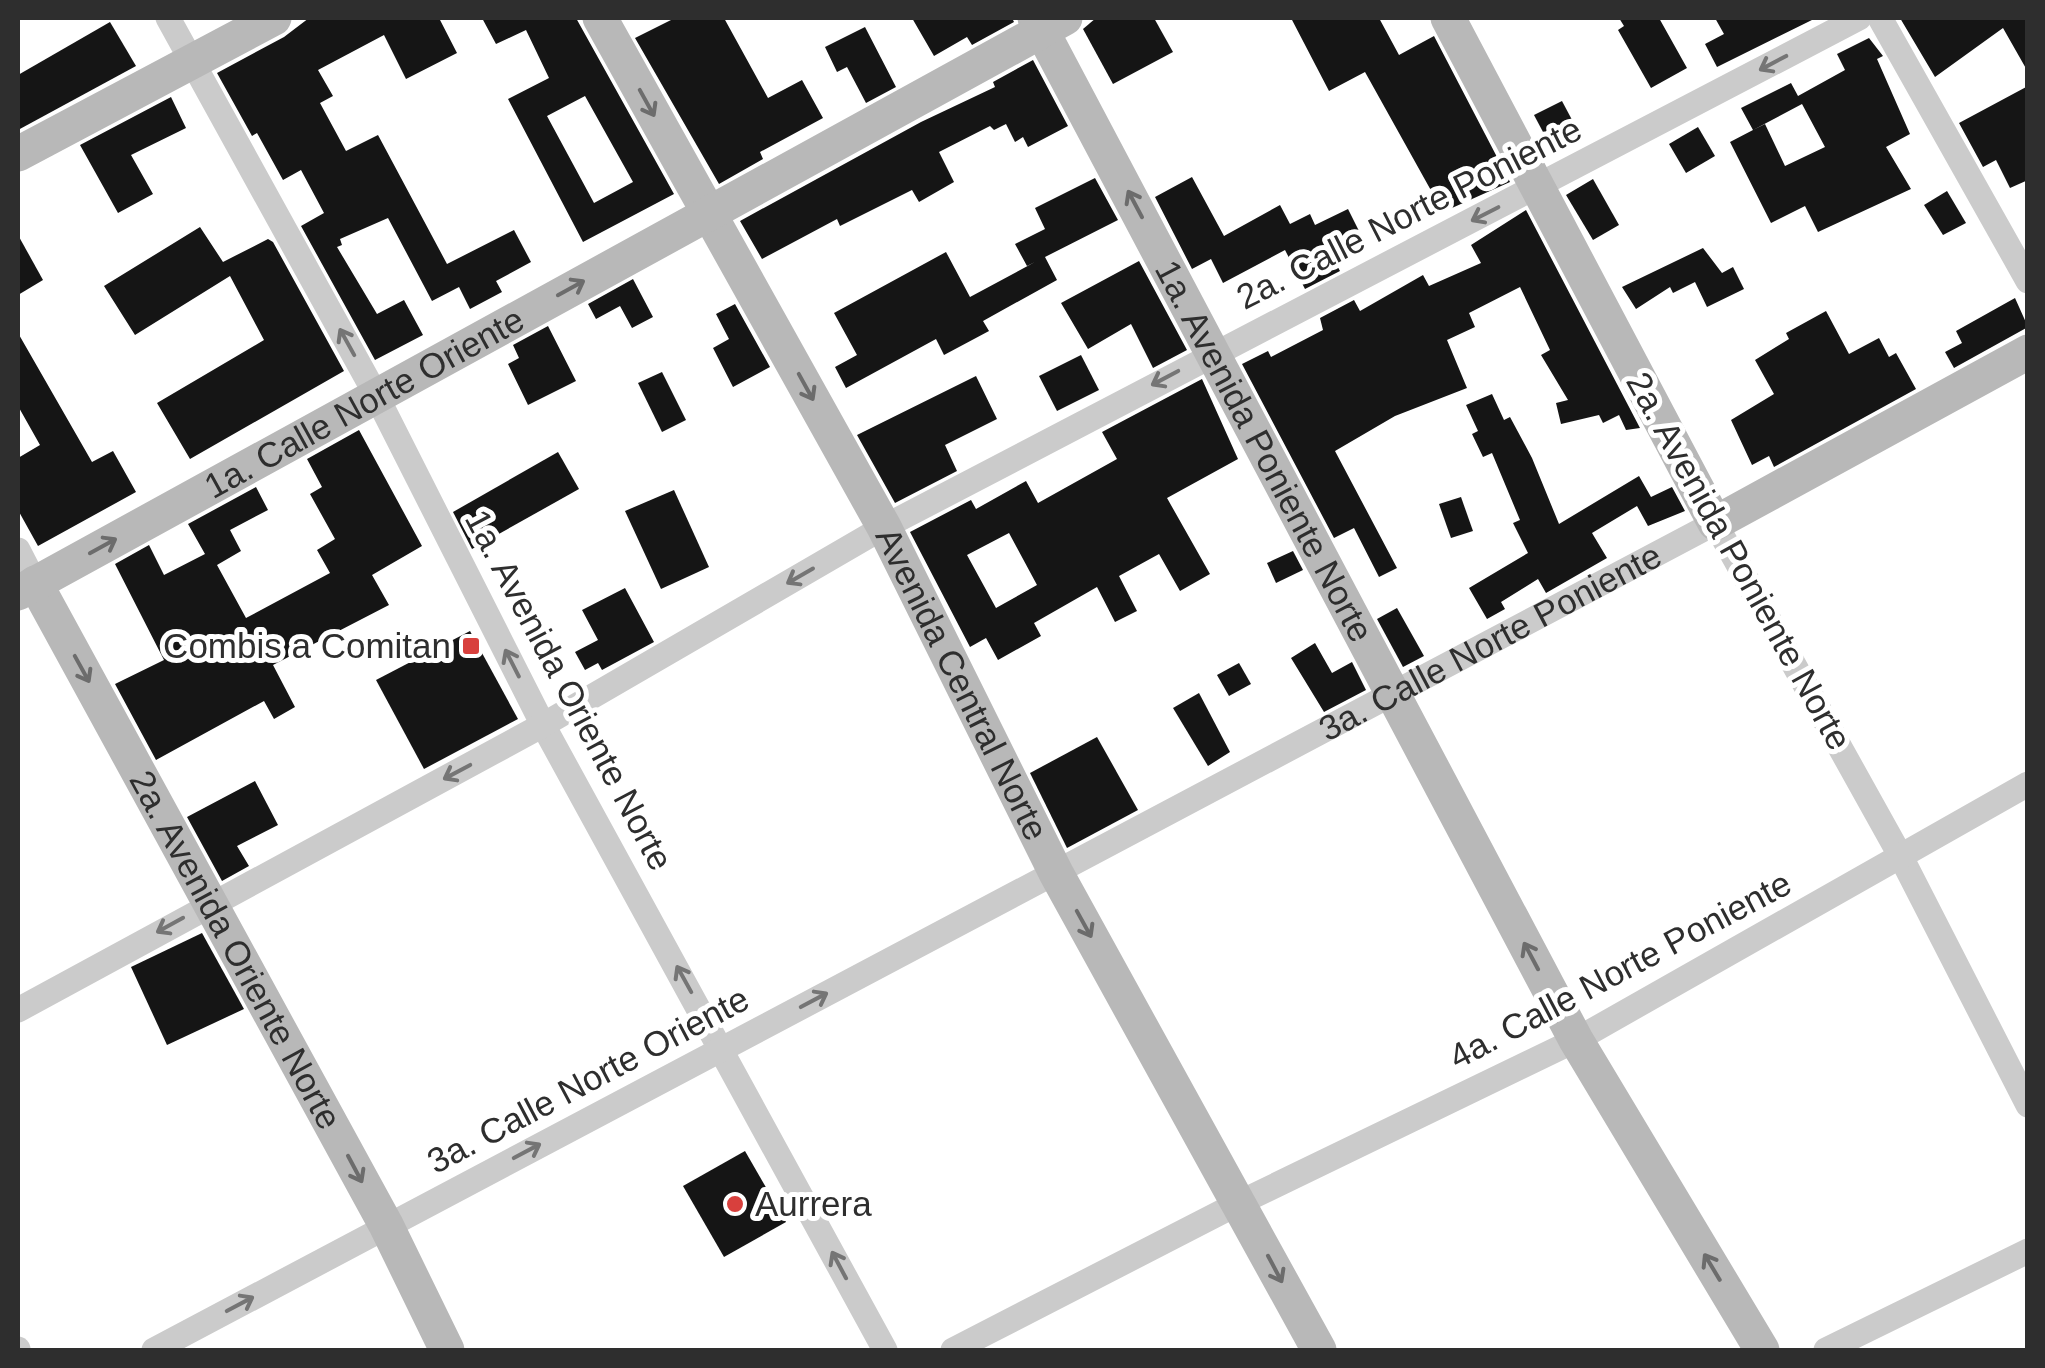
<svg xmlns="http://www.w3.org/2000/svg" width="2045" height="1368" font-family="Helvetica,sans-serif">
<rect width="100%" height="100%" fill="#fff"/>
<g fill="#151515" fill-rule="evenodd">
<polygon points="309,18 439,18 457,53 406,79 384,35 318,70 333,96 320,103 346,151 378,135 447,264 514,230 531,262 496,281 502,292 470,309 459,287 432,301 388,218 340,239 342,245 337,247 377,314 404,300 423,335 375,360 301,226 324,213 301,170 283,180 257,133 252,136 217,73 284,37"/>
<path d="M482,18H576L674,194L583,242L508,99L549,78L526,30L496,44ZM585,96L633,182L594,203L547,116Z"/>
<polygon points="675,18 724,18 768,98 802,80 823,118 760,152 763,159 719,184 635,38"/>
<polygon points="912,18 1012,18 1014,22 972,45 967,37 934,56"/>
<polygon points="1096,18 1154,18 1173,52 1113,84 1083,29"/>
<polygon points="1291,18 1379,18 1399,55 1434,36 1510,182 1443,212 1365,72 1329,91"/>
<polygon points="1619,18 1659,18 1687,68 1651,88 1618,30 1624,26"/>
<polygon points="1715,18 1816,18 1717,67 1705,44 1724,34"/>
<polygon points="1900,18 2028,18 2028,72 2003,28 1935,77"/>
<polygon points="110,22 136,66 18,130 18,75"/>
<polygon points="865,27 896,87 866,103 847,67 837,72 825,47"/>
<path d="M1869,38L1883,56L1877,59L1910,134L1886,147L1911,189L1818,232L1805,206L1771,223L1730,142L1753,130L1741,108L1791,83L1798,96L1845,70L1837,54ZM1802,104L1825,147L1785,166L1765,124L1753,130Z"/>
<polygon points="1033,60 1068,126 1028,147 1023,137 1015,142 1006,124 994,130 990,126 939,152 954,182 919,202 912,190 840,226 837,219 762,259 740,221 921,122 995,87 993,82"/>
<polygon points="2028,86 2028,180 2010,188 1996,160 1983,167 1959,123"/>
<polygon points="171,97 186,128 131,155 153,194 118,213 80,145"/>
<polygon points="1562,101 1580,135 1552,149 1534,115"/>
<polygon points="1698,127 1715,156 1686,173 1669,144"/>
<polygon points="1192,177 1224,236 1280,205 1290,224 1310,214 1315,225 1348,209 1365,243 1333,258 1340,271 1305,289 1285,250 1223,283 1211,259 1192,269 1155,197"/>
<polygon points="1095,178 1118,220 1045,257 1057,280 983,321 989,331 944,355 936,339 846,388 835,367 857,355 834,313 946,252 970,297 1035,262 1027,266 1015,244 1045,229 1035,208"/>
<polygon points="1593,179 1619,225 1593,240 1566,195"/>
<polygon points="1947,191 1966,223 1943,235 1924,205"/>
<polygon points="1526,210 1640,428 1626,430 1619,415 1603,423 1599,415 1561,424 1556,403 1568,400 1541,355 1550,350 1520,287 1469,313 1475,327 1447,340 1467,388 1395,416 1335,451 1397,568 1379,577 1354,528 1334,538 1242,364 1268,351 1271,357 1323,330 1320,318 1354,300 1360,311 1423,275 1429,286 1481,263 1471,245"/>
<polygon points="200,227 223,262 268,239 273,242 344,371 190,459 157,403 264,340 230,276 135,335 104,286"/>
<polygon points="18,235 43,280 18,295"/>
<polygon points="1703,248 1722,273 1733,267 1744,289 1707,307 1695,282 1673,293 1670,287 1636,309 1622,287"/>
<polygon points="1139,261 1187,350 1153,368 1131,324 1088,349 1061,303"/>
<polygon points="633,279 653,317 632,328 620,306 596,319 588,304"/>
<polygon points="2015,298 2028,327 1954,368 1945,352 1962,343 1956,331"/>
<polygon points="735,304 770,367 733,387 713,348 729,339 716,314"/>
<polygon points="1826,311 1849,354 1879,338 1889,357 1896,353 1916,389 1774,467 1769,456 1752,465 1731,420 1774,394 1755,360 1789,339 1786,333"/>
<polygon points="548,326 576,381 528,405 508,364 519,358 513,345"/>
<polygon points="18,333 92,462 113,451 136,492 38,546 18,510 18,458 40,445 18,406"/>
<polygon points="1081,355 1099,390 1057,411 1039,376"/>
<polygon points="662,372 686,420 662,432 638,383"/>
<polygon points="976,376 997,419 945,445 957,471 895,503 857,435"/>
<path d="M1202,379L1238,459L1167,498L1210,574L1180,591L1159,554L1119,576L1137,611L1115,622L1097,587L1034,623L1041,636L998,660L986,638L970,647L910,532L971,500L976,509L1026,481L1038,503L1117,459L1102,432ZM1009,533L1037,585L996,608L967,555Z"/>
<polygon points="1492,394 1504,420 1510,417 1532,458 1559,524 1639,476 1651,497 1672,487 1685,511 1648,526 1637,506 1592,533 1607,558 1546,593 1538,579 1501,602 1505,609 1487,619 1469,588 1528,553 1513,523 1520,520 1492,453 1483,457 1472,434 1478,431 1466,405"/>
<polygon points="359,430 422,546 372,575 389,605 273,665 295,707 274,719 264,701 156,760 115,684 164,660 115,564 149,545 164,575 205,554 188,524 256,487 268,510 230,530 241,551 217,565 246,618 330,573 317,550 335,539 310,494 322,487 307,459"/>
<polygon points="558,452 579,489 472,549 453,512"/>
<polygon points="674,490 709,567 661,589 625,511"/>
<polygon points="1461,497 1473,531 1451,538 1439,504"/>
<polygon points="1293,551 1303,570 1276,583 1267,563"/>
<polygon points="625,588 654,642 602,670 598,663 585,670 575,652 598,640 582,610"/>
<polygon points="1397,608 1424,656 1403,667 1377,619"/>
<polygon points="470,631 518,719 424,769 376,680"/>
<polygon points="1315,643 1332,673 1352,662 1366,690 1324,712 1291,658"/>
<polygon points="1239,663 1251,684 1229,696 1217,675"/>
<polygon points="1199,693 1230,752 1208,766 1173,708"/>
<polygon points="1097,737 1138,810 1067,848 1030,773"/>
<polygon points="255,781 278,825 237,846 249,866 222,881 187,817"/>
<polygon points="202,933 244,1009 167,1045 131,967"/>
<polygon points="745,1151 786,1222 724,1257 683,1186"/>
</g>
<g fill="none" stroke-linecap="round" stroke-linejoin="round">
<g stroke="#cbcbcb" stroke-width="25">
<polyline points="168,18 376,395 543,725 885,1350"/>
<polyline points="1880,18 2028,281"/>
<polyline points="18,550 35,583"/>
<polyline points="18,1010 543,725 884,527 1859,18"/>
<polyline points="18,1349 18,1350"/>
<path id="s1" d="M154,1350L1715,523L1901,857L2028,1105"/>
<polyline points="953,1350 1239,1203 1576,1040 2028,784"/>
<polyline points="1826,1350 2028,1251"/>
</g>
<g stroke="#b8b8b8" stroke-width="35">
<path id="s2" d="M600,18L884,527L1056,873L1319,1350"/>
<path id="s3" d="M1035,18L1576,1040L1762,1350"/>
<polyline points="1448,18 1715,523 2028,352"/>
<polyline points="18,154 274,18"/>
<path id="s4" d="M35,583L386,1225L447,1350"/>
<path id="s5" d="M18,593L1065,18"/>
</g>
</g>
<defs><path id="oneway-shaft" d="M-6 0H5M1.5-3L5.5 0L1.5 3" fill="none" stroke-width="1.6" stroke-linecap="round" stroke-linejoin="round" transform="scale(2.5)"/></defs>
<g stroke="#757575">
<use href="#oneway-shaft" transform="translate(1773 63) rotate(152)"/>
<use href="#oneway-shaft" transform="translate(1485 214) rotate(153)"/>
<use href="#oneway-shaft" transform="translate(347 342) rotate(-119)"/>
<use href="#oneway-shaft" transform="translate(1165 378) rotate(152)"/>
<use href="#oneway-shaft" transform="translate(800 576) rotate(150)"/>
<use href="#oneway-shaft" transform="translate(512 663) rotate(-117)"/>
<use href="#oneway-shaft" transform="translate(457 772) rotate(152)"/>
<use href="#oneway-shaft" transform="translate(170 925) rotate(151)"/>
<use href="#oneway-shaft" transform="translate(684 979) rotate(-119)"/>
<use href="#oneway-shaft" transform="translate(814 1000) rotate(-28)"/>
<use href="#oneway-shaft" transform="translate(527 1151) rotate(-28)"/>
<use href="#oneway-shaft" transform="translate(839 1265) rotate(-118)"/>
<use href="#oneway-shaft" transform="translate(240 1304) rotate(-28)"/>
</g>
<g stroke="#6c6c6c">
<use href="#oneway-shaft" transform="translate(647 103) rotate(61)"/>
<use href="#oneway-shaft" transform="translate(1135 204) rotate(-118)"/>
<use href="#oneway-shaft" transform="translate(571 288) rotate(-29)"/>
<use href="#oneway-shaft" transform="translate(806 387) rotate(61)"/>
<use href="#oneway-shaft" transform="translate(103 546) rotate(-29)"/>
<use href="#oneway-shaft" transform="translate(82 669) rotate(61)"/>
<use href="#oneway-shaft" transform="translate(1084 924) rotate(61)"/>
<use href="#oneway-shaft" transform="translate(1531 956) rotate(-118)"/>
<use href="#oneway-shaft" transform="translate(355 1169) rotate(62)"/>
<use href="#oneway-shaft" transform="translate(1712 1267) rotate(-121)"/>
<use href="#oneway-shaft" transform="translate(1275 1269) rotate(62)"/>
</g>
<g fill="#d8403d" stroke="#fff" stroke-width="4">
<rect x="461" y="636" width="20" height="20" rx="5"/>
<circle cx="735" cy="1204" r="10"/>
</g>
<g text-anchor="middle" stroke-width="10" stroke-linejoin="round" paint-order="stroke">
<g font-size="35" fill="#2e2e2e" stroke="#fff">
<text transform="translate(1409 213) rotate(-27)" y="12">2a. Calle Norte Poniente</text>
<text dy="12" stroke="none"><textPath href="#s5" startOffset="395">1a. Calle Norte Oriente</textPath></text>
<text dy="12" stroke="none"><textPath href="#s3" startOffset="490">1a. Avenida Poniente Norte</textPath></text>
<text transform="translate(1739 561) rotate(61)" y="12">2a. Avenida Poniente Norte</text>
<text dy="12" stroke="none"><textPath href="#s1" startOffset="1512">3a. Calle Norte Poniente</textPath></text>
<text dy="12" stroke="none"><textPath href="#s2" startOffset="758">Avenida Central Norte</textPath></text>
<text transform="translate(569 690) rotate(62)" y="12">1a. Avenida Oriente Norte</text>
<text dy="12" stroke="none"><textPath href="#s4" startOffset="418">2a. Avenida Oriente Norte</textPath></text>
<text transform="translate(1620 970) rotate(-28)" y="12">4a. Calle Norte Poniente</text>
<text transform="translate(588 1080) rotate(-28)" y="12">3a. Calle Norte Oriente</text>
</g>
<g font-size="35" fill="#2e2e2e" stroke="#fff" text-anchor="end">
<text x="451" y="658">Combis a Comitan</text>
<text x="755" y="1216" text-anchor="start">Aurrera</text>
</g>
</g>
<rect width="2045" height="1368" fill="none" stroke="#2e2e2e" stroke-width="40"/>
</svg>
